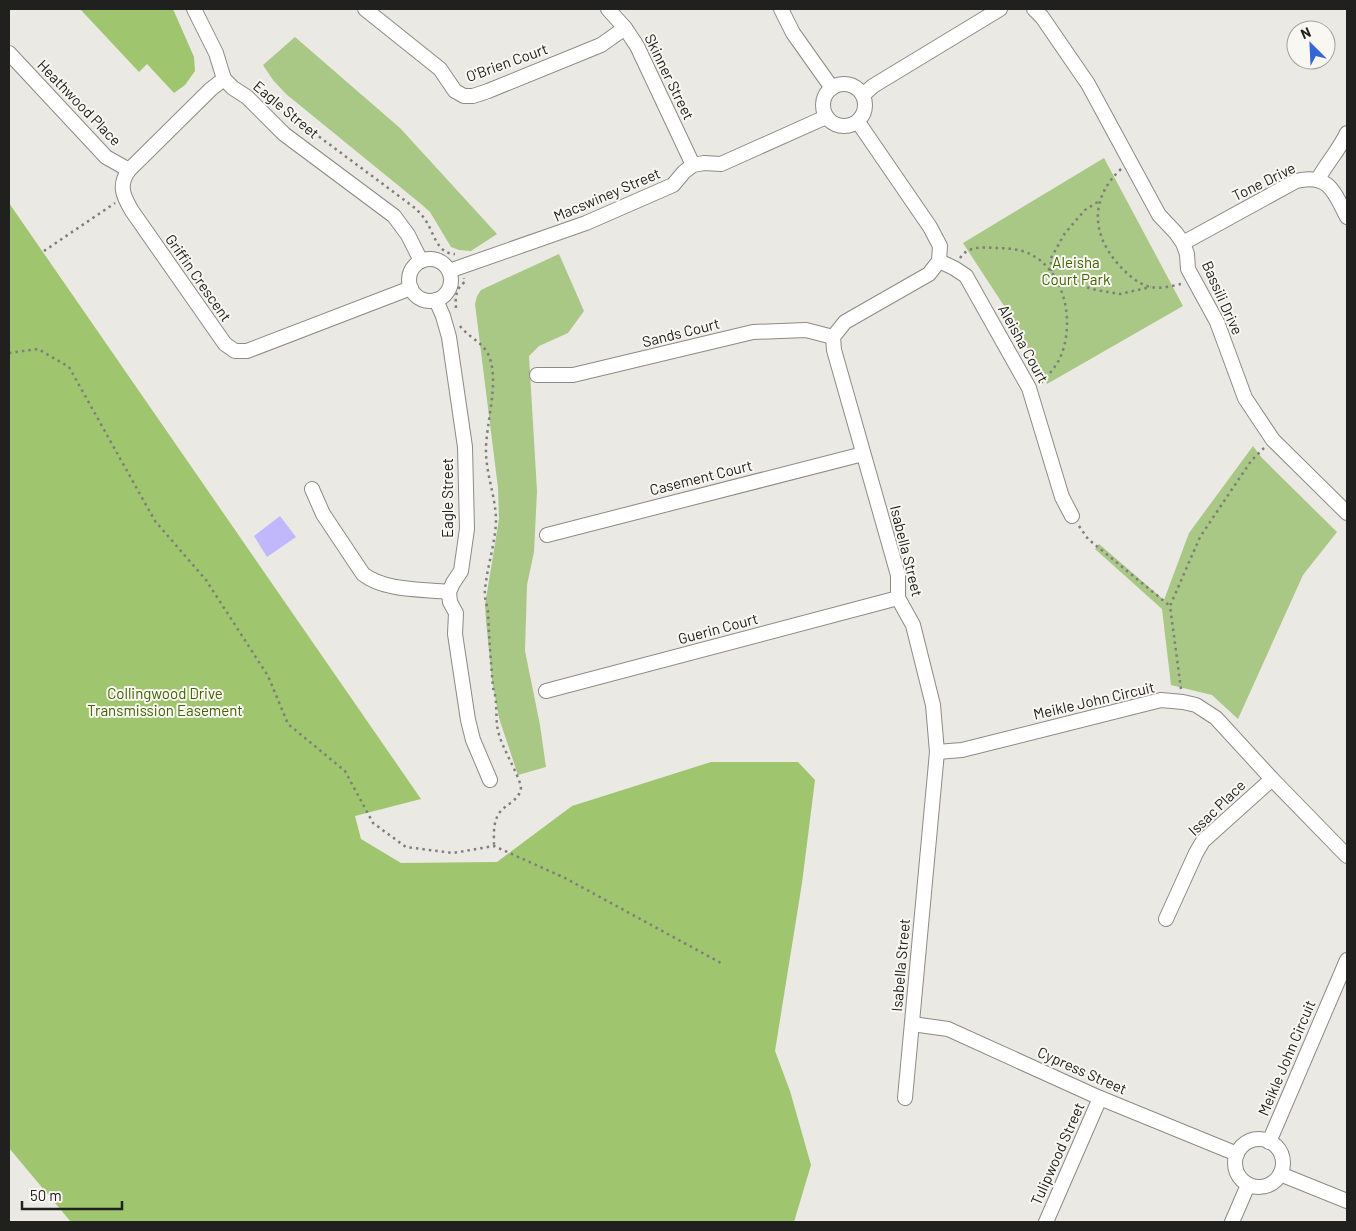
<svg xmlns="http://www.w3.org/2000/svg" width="1356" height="1231" font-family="Barlow,sans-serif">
<rect width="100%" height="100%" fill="#ebe9e4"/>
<g fill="#a9c785">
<polygon points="295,37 400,128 497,234 471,251 459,250 451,247 430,212 421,204 286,94 273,80 263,65"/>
<polygon points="1104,158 1183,306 1047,384 1008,312 963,243"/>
<polygon points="559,254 584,311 568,333 539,346 529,356 537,491 534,552 527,585 525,651 540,725 546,767 518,775 499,718 492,680 486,621 485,605 499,519 498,488 475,304 477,296 481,290"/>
<polygon points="1253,446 1262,458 1337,532 1303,575 1238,719 1212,695 1171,685 1162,609 1095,549 1099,544 1164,600 1189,533"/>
</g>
<g fill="#9fc56f">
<polygon points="80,9 173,9 194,57 195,71 185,85 174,93 147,64 139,72"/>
<polygon points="9,203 421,799 355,816 361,839 401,863 497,862 572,806 711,762 798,762 815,780 802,883 775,1051 790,1091 811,1165 794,1222 71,1222 9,1148"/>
</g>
<polygon fill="#c1b7fc" points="280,516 296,537 267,557 254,536"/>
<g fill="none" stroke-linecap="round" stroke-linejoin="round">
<defs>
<g id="street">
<polyline points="194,9 216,53 224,79 233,88 247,97 284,134 394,216 408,235 421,261"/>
<polyline points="365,9 440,69 455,91 464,96 473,96 488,91 601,45 625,28"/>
<polyline points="608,9 625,28 637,46 693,165"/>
<polyline points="781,9 793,33 832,88"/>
<polyline points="1034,9 1042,17 1088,84 1159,215 1176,233 1183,243 1187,254 1188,269 1217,322 1245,398 1273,440 1347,513"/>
<polyline points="9,53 106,157 129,170"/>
<path d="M224,79L211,89L129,170C118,185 123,196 132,211L225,344L235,351H247L411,288"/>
<circle cx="844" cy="105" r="21"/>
<polyline points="863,95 873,86 1000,9"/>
<polyline points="858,122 930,227 940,246 939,261 929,274 845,322 833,337 834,350 898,575 898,598 913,625 933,705 937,752 905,1098"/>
<path d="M1318,179C1327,163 1339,150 1347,133"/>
<path d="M1183,243L1296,181C1329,173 1334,192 1347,217"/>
<circle cx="430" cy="280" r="21"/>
<polyline points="939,261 954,268 966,276 1029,388 1062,497 1072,516"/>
<polyline points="449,271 586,223 673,185 684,172 693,165 704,163 721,164 826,117"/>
<polyline points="436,300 443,316 449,337 465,447 467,529 461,571 453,583 449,592 450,602 456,613 455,634 468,720 473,740 490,780"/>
<polyline points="537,375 573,375 753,332 806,330 833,337"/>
<path d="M312,489L323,514L363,574C384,591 423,589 449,592"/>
<polyline points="547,535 863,454"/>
<polyline points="546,691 898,598"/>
<polyline points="937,752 962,750 1161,700 1183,702 1196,705 1216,718 1272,779 1347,856"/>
<polyline points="1166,919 1196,853 1203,841 1272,779"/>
<polyline points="912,1024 948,1029 1100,1098 1237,1154"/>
<circle cx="1259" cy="1163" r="24"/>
<polyline points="1269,1142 1347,960"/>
<polyline points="1280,1174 1347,1201"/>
<polyline points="1046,1222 1100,1098"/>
<polyline points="1232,1222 1248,1185"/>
</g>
</defs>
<use href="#street" stroke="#8d8b86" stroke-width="16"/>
<g stroke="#7f7e7b" stroke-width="2.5" stroke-dasharray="2.5 4" stroke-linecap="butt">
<path d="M293,125L298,121L415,208C419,212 423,216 426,221C434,233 437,254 455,254"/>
<path d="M1121,169C1090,198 1091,234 1119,265C1127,274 1139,285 1151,287C1159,289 1173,286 1181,284"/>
<polyline points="44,251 115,203"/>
<path d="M960,258C968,246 981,247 995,248C1007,248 1021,249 1032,255C1067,274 1076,328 1058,362C1054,369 1047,376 1041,383"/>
<polyline points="1051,271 1051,258 1065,233 1085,210 1099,201"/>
<polyline points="1056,278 1096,290 1120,294 1151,287"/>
<path d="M456,308C455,297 456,288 465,282L464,278"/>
<path d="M460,326C468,337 483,342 489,356C500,384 485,424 486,454C487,476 495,496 496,518C496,542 487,566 485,590C484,597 487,605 488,612C489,638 491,663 493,688C498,700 495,717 498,731C503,750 515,767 521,786C521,802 502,804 497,817C493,826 494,837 494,846"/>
<polyline points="9,353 38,349 69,367 155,521 206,580 268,676 288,724 345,771 373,823 406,847 453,853 494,846 565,878 721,963"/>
<polyline points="1079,526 1088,539 1170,606"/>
<polyline points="1181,689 1170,606 1200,537 1251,461 1264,448"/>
</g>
<use href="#street" stroke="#fff" stroke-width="14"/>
</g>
<g text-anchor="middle" stroke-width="4" stroke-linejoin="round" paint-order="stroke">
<g font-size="15" fill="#20201e" stroke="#f9f7f2">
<text transform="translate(507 63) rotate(-20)" y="5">O'Brien Court</text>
<text transform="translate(669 77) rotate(64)" y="5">Skinner Street</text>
<text transform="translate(79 103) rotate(46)" y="5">Heathwood Place</text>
<text transform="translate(286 110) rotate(40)" y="5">Eagle Street</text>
<text transform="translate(1264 182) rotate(-26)" y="5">Tone Drive</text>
<text transform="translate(607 195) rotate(-23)" y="5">Macswiney Street</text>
<text transform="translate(198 278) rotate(55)" y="5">Griffin Crescent</text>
<text transform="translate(1222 298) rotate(66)" y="5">Bassili Drive</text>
<text transform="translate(681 333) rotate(-14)" y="5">Sands Court</text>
<text transform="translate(1023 344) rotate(61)" y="5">Aleisha Court</text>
<text transform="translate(701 478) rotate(-14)" y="5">Casement Court</text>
<text transform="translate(448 498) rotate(-90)" y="5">Eagle Street</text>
<text transform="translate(906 551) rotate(76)" y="5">Isabella Street</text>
<text transform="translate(718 629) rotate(-15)" y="5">Guerin Court</text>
<text transform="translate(1094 701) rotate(-13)" y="5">Meikle John Circuit</text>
<text transform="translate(1217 808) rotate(-44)" y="5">Issac Place</text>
<text transform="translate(901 965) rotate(-85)" y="5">Isabella Street</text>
<text transform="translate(1287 1058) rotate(-67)" y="5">Meikle John Circuit</text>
<text transform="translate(1082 1071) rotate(24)" y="5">Cypress Street</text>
<text transform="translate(1058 1154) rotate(-66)" y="5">Tulipwood Street</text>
</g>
<g font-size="15" fill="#426300" stroke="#f9f7f2">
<text x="1076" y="268">Aleisha<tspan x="1076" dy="17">Court Park</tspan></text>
<text x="165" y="699">Collingwood Drive<tspan x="165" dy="17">Transmission Easement</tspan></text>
</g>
</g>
<rect width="1356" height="1231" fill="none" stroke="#20201e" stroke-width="20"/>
<g transform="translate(1311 45) rotate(336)"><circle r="24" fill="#f9f7f2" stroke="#a2a19d"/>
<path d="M0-4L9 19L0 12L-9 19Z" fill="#3465d5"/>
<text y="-8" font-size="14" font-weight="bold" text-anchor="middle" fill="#20201e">N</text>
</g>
<path d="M22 1201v8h100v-8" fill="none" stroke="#20201e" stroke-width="2.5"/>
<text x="30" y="1201" font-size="15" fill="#20201e" stroke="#f9f7f2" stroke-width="4" paint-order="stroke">50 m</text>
</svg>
